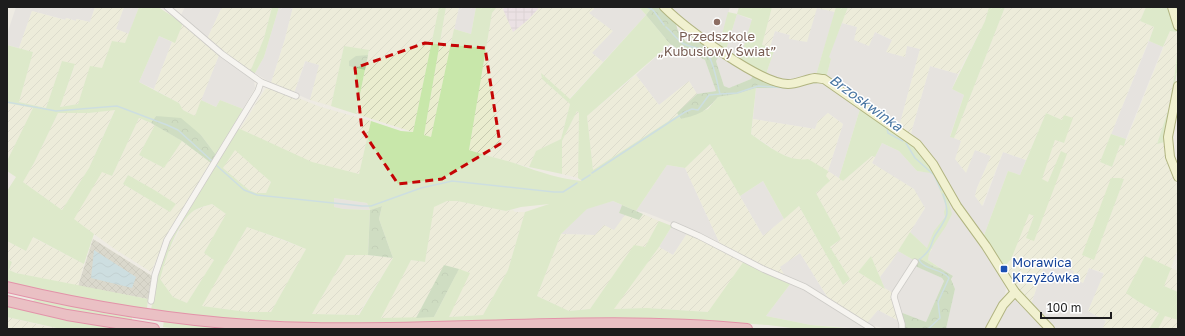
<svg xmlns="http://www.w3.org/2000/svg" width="1185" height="336" font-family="'Golos Text',sans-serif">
<defs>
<pattern id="industrial-grid" width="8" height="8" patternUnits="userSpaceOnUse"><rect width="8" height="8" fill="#e7d5e4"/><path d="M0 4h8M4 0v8" fill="none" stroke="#c6b6c3"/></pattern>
<pattern id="construction-cross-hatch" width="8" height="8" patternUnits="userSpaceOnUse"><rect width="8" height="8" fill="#c2c2af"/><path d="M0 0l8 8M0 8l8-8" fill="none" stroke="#a6a696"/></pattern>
<pattern id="farmland-furrows" width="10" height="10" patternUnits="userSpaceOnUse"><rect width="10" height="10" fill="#eaedcf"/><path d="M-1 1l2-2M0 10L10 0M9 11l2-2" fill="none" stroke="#c8cbb1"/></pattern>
<pattern id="forest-crowns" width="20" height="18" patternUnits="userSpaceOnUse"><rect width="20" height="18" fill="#a8cd99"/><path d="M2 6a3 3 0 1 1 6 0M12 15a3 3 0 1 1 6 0" fill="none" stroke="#90b083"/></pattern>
<pattern id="water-waves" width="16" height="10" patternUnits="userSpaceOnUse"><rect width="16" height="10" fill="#a5cfdb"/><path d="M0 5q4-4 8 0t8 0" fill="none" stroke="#8eb1bc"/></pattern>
</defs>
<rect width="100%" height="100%" fill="#eeebe3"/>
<g fill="#dbdada">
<polygon points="16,7 95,7 90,22 77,19 76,21 67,18 66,20 32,11 19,48 7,45 7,34"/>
<polygon points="124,7 139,7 129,34 116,29"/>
<polygon points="185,7 222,7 207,39 181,15"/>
<polygon points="279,7 293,7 285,39 271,83 255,73 264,57"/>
<polygon points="459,7 476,7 471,34 454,29"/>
<polygon points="593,7 639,7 646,15 603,62 592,53 589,13 594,9"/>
<polygon points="668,7 730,7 719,45 688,27"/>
<polygon points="817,7 835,12 816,75 808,74 803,79 791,82 765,77 774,51 770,47 775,31 790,35 789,39"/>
<polygon points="737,14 752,20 740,59 726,50"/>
<polygon points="842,23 858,27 868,46 875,32 892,40 887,52 905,57 907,45 920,49 899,127 863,105 826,78 831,59 828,57"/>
<polygon points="159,36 172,42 154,89 139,82"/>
<polygon points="1149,41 1163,47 1126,139 1111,134"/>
<polygon points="670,44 688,55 692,53 705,60 716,91 697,94 689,81 659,105 636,75"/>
<polygon points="721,53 754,74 751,79 729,88 724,86 716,61"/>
<polygon points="219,55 254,80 255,88 243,109 220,100 216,107 201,100"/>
<polygon points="306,60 320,65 310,100 294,93"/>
<polygon points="930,66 958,74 952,89 964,95 950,136 961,141 956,159 975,150 991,156 977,188 975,196 983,206 1003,152 1026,160 1020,175 1008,171 983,238 962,210 925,148 911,133"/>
<polygon points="820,83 828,86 860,109 839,178 828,171 843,124 828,113 818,121 815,129 753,119 756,88 794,88 805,84"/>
<polygon points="882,143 899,151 917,171 935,173 989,255 1002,280 1006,288 1005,294 991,317 986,329 946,329 955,289 951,278 953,276 928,260 928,256 932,249 927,248 910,232 925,208 872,163"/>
<polygon points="667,165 685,168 720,244 715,240 644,212 636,211"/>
<polygon points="763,181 784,219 763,236 740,196"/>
<polygon points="334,198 367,203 370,210 344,209 334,207"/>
<polygon points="613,201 622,205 619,213 625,215 614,231 595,235 561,234 587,208"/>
<polygon points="672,226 688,232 673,255 659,247"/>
<polygon points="898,251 917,262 916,266 942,278 944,281 926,322 900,312 893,293 885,289 880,277"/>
<polygon points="800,253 828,298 828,299 786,278 779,267"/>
<polygon points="1046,260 1075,271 1083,283 1089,268 1104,274 1088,311 1106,321 1103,327 1105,329 1055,329 1031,304"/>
<polygon points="791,283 827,302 867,329 811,325 766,316"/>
<polygon points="1014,298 1018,299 1047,329 993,329"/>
<polygon points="878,310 899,321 900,329 887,329 866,324"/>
</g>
<polygon fill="url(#industrial-grid)" points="506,7 540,7 528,20 513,33 502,10"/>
<polygon fill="url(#construction-cross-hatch)" points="93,239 152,276 148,299 78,286"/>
<g fill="url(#farmland-furrows)" fill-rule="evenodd">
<polygon points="95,7 124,7 116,29 129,34 125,44 112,41 102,68 90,67 78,104 60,107 75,65 62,61 46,108 19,102 33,52 19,48 32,11 65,20 66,18 76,21 76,19 90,22"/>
<polygon points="222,7 272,7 264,38 250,72 207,39"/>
<polygon points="293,7 439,7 413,132 356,114 369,51 344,46 331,106 310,100 319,65 305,61 294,93 271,83 285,39"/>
<polygon points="446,7 459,7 431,137 424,135"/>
<polygon points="497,7 502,7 513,32 528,20 540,7 593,7 594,9 589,13 613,31 592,53 603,62 569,99 541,74 542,79 570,104 561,139 536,151 529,167 487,156 469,150 492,13"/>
<polygon points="772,7 836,7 835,12 817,8 807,42 789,39 790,35 775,31 770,47 762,45"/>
<polygon points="848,7 989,7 985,21 958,74 930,66 911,133 899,127 920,49 907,46 905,57 886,52 892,40 875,32 869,46 854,40 857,27 842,23"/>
<path d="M1005,7L1012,8L1013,7H1146L1140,21L1154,27L1100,162L1112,167L1120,145L1124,146L1170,31L1177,32L1178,45L1175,72L1169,108L1157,144L1165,142L1167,160L1178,186L1177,216L1178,217V249L1171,268L1178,271V292L1164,286L1127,293L1139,302L1159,313L1149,329H1105L1103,327L1106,321L1088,311L1104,273L1089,268L1083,283L1072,278L1074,271L1046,261L1031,304L1016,288L1004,268L1012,257L1028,214L1034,216L1026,238L1061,151L1048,182L1041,179L1055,140L1063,143L1062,120L1046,113L1026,160L1003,152L982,206L975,196L977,188L991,156L975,150L966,173L955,159L961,141L954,138ZM1124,179L1094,259L1083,255Z"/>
<polygon points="183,23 219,55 195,116 183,110 179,103 154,89 172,42 175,42"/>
<polygon points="636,75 659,105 689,81 697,94 678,113 678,115 593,171 587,116"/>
<polygon points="270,87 321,107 371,121 359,174 312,163 240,129 265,89"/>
<polygon points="8,103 33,108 7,161 7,105"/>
<polygon points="115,109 89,168 62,210 23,182 34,163 58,113 89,113"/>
<polygon points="577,110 579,113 578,178 562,174 562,141"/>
<polygon points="828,113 843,124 828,171 843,181 872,156 875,157 872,163 914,189 925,208 892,261 880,277 871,256 858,272 893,293 899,321 878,310 866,324 828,299 828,298 800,253 780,267 786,278 720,244 685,168 710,144 763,236 799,206 843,285 850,279 830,247 841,239 816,193 830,181 801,161 778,153 768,145 751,134 753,119 815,129 818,121"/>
<path d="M139,118L155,125L139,155L164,168L182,141L211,163L169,232L151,272L116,250L73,219L102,171L112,176ZM128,175L176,204L170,212L123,184Z"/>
<polygon points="235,149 271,182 266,193 256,193 249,190 223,168"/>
<polygon points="447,201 457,201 506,211 513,210 515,212 525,212 508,270 483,315 449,317 445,265 416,318 380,318 411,260 425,262 433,207"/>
<polygon points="212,204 226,214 204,253 214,260 187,303 173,297 160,279 169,250 185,220 193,211"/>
<polygon points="643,214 659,221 645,247 634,246 590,309 569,311 537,296 561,234 595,235 604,225 614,230 625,215 639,220"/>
<polygon points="247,227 306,249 271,312 247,312 201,306"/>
<polygon points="688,232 744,261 709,312 647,308 613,309 659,247 673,255"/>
<polygon points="32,237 84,264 78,286 16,273 9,270 12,262 7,259 7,241 26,251"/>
<polygon points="346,255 368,255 393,258 358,315 312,314"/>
<polygon points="1165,315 1178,320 1178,329 1158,329"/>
<polygon points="7,317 40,325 61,329 7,329"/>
</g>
<g fill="#c8e7aa" fill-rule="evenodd">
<path d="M139,7H158L183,23L175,43L159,36L139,82L179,103L183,110L195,116L201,100L216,107L220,100L243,109L216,155L201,135L156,116L151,123L139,118L112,176L102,172L74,219L94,234L84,264L33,237L26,251L7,241V191L16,177L7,171V161L33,108L7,103V45L33,52L19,102L46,108L62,61L75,64L60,107L78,104L90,66L102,68L112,41L125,43ZM115,110L89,168L62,210L23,182L34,163L58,113H89Z"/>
<polygon points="272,7 279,7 264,57 255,73 250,72 264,38"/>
<path d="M439,7H446L424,135L431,137L454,29L471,34L476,7H497L492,13L469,150C486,156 503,159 520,165C539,172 561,179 582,181L578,178L579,113L577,111L562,141V174L529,167L536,151L561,139L570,104L542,79L541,73L570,99L646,15L639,7H652L646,15L670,44L587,116L593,170L678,115L681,119L708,109L718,97L737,94L756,88L751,134C767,145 788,163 808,159L828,171L826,176L830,181L816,193L841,239L830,247L850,279L843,285L799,206L784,219L763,181L740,196L710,144L685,168L667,165L636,211L613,201L587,209L561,234L537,296L569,311L590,309L634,245L645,247L659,221L672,226L659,247L614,309L647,308L708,312L744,261L791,283L766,316L811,325L856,329H799L768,325L670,319H539L381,324L307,323L224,318L151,310L157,275L168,245L217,163L227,144L238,128L312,162L359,174L371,121L401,131L413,132ZM235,150L271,182L266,193H256L249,190L223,168ZM334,198L367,203L370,210L344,209L334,207ZM447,201H457L506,211L521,207L549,204L525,212L508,270L483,315L449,317L470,273L459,269L434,317L381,318L411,260L425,262L434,207ZM212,204L226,214L204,253L214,260L187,303L173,297L160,279C166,258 175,227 192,212C197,208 206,206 212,204ZM382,206L379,219L393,258L359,315L312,314L346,255H368L370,210ZM247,227L284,240L306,249L271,312H247L202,306Z"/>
<polygon points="739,7 772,7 762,45 770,47 774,51 765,77 740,59 752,19 737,14 726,50 719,45 728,12 737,14"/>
<polygon points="836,7 848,7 829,57 831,59 826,78 820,74 816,75"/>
<polygon points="989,7 1005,7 954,138 950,137 964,95 952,89 985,21"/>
<polygon points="1146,7 1168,7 1177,32 1170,31 1163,47 1149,41 1154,27 1140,21"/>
<polygon points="1178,45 1177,72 1165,142 1157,144 1169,108 1175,72"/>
<polygon points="344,46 369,50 356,114 331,106"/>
<path d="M823,81L911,142L935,173L946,193L952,214C950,218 948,222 946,226C941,234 928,250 928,260L940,268L935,267L919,258L917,262L898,251L910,232L927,248L934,231L945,217L944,212L946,206L934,175L930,173L917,171L899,151L882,143L875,157L872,156L843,181L839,178L860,109L828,86L823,84Z"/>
<polygon points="1046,113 1062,120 1064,115 1073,118 1064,143 1055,140 1042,179 1048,182 1061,151 1067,154 1034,241 1026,238 1034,216 1029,214 1012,257 1004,268 983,238 1008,171 1020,175"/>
<polygon points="155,125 182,141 164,168 139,155"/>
<polygon points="1111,134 1126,139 1124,146 1120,145 1112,167 1100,162"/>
<polygon points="128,175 156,191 176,204 170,212 123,184"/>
<polygon points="1111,178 1119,178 1124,179 1094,260 1082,255"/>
<polygon points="871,256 885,289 858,272"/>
<polygon points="1145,256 1171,268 1164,286 1178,292 1178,320 1165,316 1158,329 1149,329 1159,313 1139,302 1126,293"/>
<polygon points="7,259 12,262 9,270 16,273 148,299 147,309 74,297 7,282"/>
<polygon points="37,298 132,315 132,323 35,304 33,301"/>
<polygon points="7,306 62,319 116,329 61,329 7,317"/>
<polygon points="164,320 225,327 225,329 180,329 163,327"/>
</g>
<g fill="url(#forest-crowns)">
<path d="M652,7H659L676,24L678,31L686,42L698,39L721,53L716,61L724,86L729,88L751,79L754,74L773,83L820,80V83L805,84L794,88H756L737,94L718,97C705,112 701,114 681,119L677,113L697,94L716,91L705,60L692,53L688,55L670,44L646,15Z"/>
<polygon points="368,55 365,70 349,66 349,61 356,56"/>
<polygon points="156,116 181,118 201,135 216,155 211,163 182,141 151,123"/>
<polygon points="622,205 643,214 639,220 619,213"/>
<polygon points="382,206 379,219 393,258 368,255 370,210"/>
<polygon points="919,258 935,267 940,268 953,276 951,279 955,289 946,329 904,329 904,320 900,312 926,322 944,281 942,278 915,266"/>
<polygon points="444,265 459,269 434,317 416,318"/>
</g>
<polygon fill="url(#water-waves)" points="94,250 136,277 132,288 91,278"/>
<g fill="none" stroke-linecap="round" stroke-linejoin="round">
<g stroke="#a5cfdb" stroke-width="1.5">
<polyline points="647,7 653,10 664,25"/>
<path d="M666,27C672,32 677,40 684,44C691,48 700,46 707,53C714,62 717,83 720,94L737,93L758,86L788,88"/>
<polyline points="7,102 56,111 117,106 167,125 178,130 212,161"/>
<polyline points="879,122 887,128 888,133 903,141"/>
<polyline points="906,143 915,158 934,175 941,190"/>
<polyline points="216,165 244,190 257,195 362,206 371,206 421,188 452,181 554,192 563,192 577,183"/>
<polyline points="592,173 685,112 692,109 698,110 709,95 720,94"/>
<polyline points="582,180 590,175"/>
<path d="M928,329L940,318L938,302L949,278C942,268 925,271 919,260C922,257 926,254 928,251C932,247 932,239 936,234C948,216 950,215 943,194"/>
</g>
<defs>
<g id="street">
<polyline points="261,82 296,96"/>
<polyline points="674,225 699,236 763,269 805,287 872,329"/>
<polyline points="151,301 155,275 167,240 258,91 261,82 222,54 167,7"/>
<polyline points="902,329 902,324 894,297 895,293 915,262"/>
</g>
<g id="secondary">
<path d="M664,7C684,27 760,84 788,84C797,84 806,79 815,78C817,78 821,79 824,79L917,144L933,164L957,206L986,246L1015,292L1050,329"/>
<polyline points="1172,7 1178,26"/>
<polyline points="1178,86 1168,137 1170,157 1178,177"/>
<polyline points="990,329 1003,305 1015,292"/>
</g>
<g id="highway">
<path d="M7,287C108,311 210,326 314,328C458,331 603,315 747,329"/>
<polyline points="7,301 67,315 154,329"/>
</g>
</defs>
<use href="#street" stroke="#a4a4a4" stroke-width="7"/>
<use href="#secondary" stroke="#667108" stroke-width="10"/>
<use href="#highway" stroke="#d42963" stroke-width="12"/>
<use href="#street" stroke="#fff" stroke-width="5.5"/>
<use href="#secondary" stroke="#f4f8b8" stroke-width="8"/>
<use href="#highway" stroke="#e48d9d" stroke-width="10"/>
</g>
<path d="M0 0H1185V336H0ZM425,43L485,48L500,144L442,179L398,184L362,130L355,68Z" fill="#eeebe3" fill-opacity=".55" fill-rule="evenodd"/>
<path fill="none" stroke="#c50505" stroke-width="3" stroke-dasharray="8 5" stroke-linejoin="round" d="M425,43L485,48L500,144L442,179L398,184L362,130L355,68Z"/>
<circle fill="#8d6e63" stroke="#fff" stroke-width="1.5" cx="717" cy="22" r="4"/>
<rect fill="#1a4fb4" stroke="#fff" stroke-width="1.5" x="1000" y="265" width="8" height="8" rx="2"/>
<g text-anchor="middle" stroke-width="3" stroke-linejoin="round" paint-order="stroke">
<g font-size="13" fill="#785e54" stroke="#fff">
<text x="717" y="41">Przedszkole<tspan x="717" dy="15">„Kubusiowy Świat”</tspan></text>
</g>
<g font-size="13" fill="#164399" stroke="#fff" text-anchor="start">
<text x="1012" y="267">Morawica<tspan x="1012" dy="15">Krzyżówka</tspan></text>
</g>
<g font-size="14" font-style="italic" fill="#4976a2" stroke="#fff">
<text transform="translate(866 103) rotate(36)" y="5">Brzoskwinka</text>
</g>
</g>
<rect width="1185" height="336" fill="none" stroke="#1d1d1d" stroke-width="16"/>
<path d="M1041 312v6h70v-6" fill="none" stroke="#1d1d1d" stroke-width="2"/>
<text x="1047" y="312" font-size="12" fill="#1d1d1d" stroke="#ffffff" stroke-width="3" paint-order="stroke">100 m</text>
</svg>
